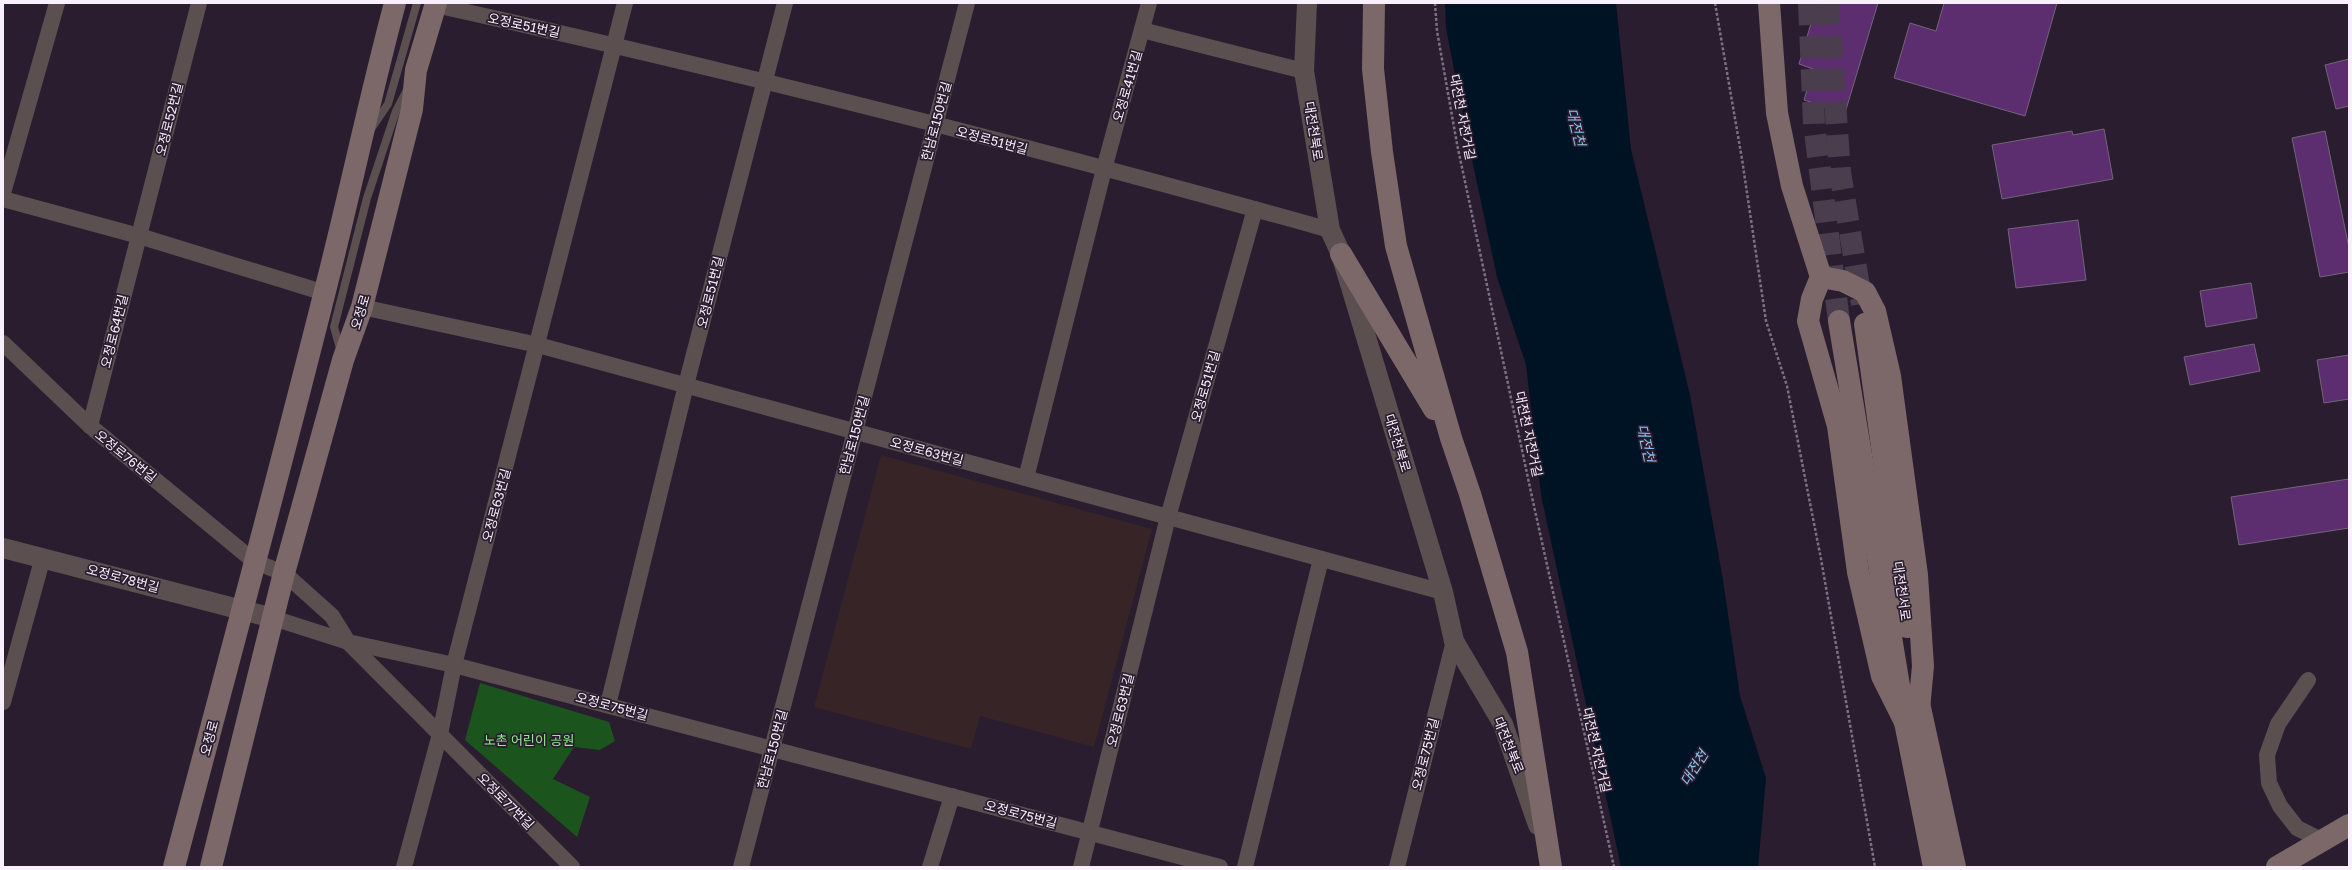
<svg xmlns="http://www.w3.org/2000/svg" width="2352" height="870" font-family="'Golos Text','Noto Sans KR',sans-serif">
<rect width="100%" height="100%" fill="#2a1d2f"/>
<polygon fill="#372427" points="881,455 1152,529 1094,747 980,716 971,749 814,707"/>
<polygon fill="#1c541d" points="480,683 609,722 615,741 600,750 574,747 553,779 590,797 577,837 465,740"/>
<polygon fill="#001324" points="1445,3 1616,3 1631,149 1690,395 1723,580 1740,696 1766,778 1758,867 1621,867 1541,495 1526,365 1497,277 1468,141 1446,28"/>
<g fill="#5c2e6f" stroke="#73647a">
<polygon points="1817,3 1878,3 1845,113 1804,100 1813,69 1799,64"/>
<polygon points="1944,3 2057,3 2025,116 1894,78 1910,23 1936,31"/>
<polygon points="2349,59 2349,106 2336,109 2325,65"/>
<polygon points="2104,129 2113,179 2002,199 1992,145 2072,131 2073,135"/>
<polygon points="2325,131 2349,248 2349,272 2320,277 2292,138"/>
<polygon points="2078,220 2086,280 2016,288 2008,229"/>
<polygon points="2251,283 2257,318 2206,327 2200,291"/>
<polygon points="2254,344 2260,371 2190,385 2184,357"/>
<polygon points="2349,355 2349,399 2324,403 2317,360"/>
<polygon points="2349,479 2349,528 2239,545 2231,497"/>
</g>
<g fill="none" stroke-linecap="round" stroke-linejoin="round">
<g stroke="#493d4e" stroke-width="22" stroke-dasharray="22 11" stroke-linecap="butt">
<polyline points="1809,3 1814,124 1839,321"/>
<polyline points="1828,3 1840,172 1862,304"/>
</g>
<g stroke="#7c7180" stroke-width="2.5" stroke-dasharray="3 2" stroke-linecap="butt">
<polyline points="1435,3 1437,31 1457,144 1532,497 1614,867"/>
<polyline points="1715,3 1742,159 1766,321 1787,386 1821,559 1875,867"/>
</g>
<g stroke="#5c4f4f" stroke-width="8">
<polyline points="371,129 388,104 417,3"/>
<polyline points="341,352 334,327 367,198 396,111 407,90"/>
</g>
<g stroke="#5c4f4f" stroke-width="16">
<path d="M435,5C735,71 1034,147 1330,230"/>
<polyline points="1142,30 1304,71"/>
<polyline points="3,193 57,3"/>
<polyline points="3,199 139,236 325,293"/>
<polyline points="362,307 538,345 1443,592"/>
<polyline points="3,343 90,426 255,562 284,573 332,616 348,642 572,867"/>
<polyline points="90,426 199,3"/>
<polyline points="1026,478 1104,169 1149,3"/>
<polyline points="273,618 348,642 454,665 1220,867"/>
<polyline points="2308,680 2278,724 2267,755 2269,783 2280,806 2297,828 2323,841"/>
<polyline points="3,702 43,557"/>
<polyline points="608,705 686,385 785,3"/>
<polyline points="404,867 440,734 454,665 625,3"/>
<polyline points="741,867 967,3"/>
<polyline points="930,867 952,796"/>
<polyline points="1081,867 1168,517 1255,209"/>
<polyline points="1245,867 1321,559"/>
<polyline points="1397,867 1454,641"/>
</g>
<g stroke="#5c4f4f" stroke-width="20">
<polyline points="1307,3 1304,71 1330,230 1341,254 1443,592 1454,641 1503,724 1538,825"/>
<polyline points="3,548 273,618"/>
</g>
<g stroke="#7c6868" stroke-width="22">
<polyline points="1374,3 1373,69 1382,152 1396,246 1451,438 1470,494 1517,652 1551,867"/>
<polyline points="1769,3 1777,113 1792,186 1821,277"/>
<polyline points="1341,254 1434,409"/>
<polyline points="1839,321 1905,722 1934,867"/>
<polyline points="1865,324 1907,627"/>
<polyline points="1917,694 1955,867"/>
<polyline points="1905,722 1882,676 1858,572 1838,426 1808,321 1812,299 1821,277 1843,281 1865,292 1875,311 1890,376 1917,575 1923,666 1919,709"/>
<path d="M174,867C225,676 276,486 324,295C349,198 369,100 395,3"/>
<polyline points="211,867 284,573 343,360 362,307 412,109 416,70 436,3"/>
<polyline points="2277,867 2349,825"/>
</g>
</g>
<g text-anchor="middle" stroke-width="3.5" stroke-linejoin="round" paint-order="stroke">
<g font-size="13" fill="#f8f0fc" stroke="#2a1d2f">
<text transform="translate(524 25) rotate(12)" y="5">오정로51번길</text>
<text transform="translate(1127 86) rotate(-74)" y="5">오정로41번길</text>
<text transform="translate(1463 117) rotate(79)" y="5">대전천 자전거길</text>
<text transform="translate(169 119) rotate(-76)" y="5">오정로52번길</text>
<text transform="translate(936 121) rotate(-75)" y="5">한남로150번길</text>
<text transform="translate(1314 131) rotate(81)" y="5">대전천북로</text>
<text transform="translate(992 140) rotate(15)" y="5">오정로51번길</text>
<text transform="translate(710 292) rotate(-76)" y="5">오정로51번길</text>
<text transform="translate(360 312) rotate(-73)" y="5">오정로</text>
<text transform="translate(114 331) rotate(-76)" y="5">오정로64번길</text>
<text transform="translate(1205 386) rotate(-74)" y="5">오정로51번길</text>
<text transform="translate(1529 434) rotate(78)" y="5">대전천 자전거길</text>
<text transform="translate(854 435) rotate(-75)" y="5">한남로150번길</text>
<text transform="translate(1398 443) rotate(73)" y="5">대전천북로</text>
<text transform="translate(927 451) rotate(15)" y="5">오정로63번길</text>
<text transform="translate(126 456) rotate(39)" y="5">오정로76번길</text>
<text transform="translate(496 505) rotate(-75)" y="5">오정로63번길</text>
<text transform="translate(123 578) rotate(15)" y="5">오정로78번길</text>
<text transform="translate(1902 591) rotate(82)" y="5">대전천서로</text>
<text transform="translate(612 706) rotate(15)" y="5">오정로75번길</text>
<text transform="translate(1120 710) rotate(-76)" y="5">오정로63번길</text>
<text transform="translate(209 738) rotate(-75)" y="5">오정로</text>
<text transform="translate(1509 745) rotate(68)" y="5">대전천북로</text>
<text transform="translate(772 749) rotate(-75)" y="5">한남로150번길</text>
<text transform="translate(1597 750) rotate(77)" y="5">대전천 자전거길</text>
<text transform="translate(1425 754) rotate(-76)" y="5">오정로75번길</text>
<text transform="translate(506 801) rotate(45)" y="5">오정로77번길</text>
<text transform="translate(1021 814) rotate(15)" y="5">오정로75번길</text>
</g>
<g font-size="13" fill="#96ed94" stroke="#2a1d2f">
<text x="529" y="745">노촌 어린이 공원</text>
</g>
<g font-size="14" font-style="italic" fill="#8dc9f5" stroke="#2a1d2f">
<text transform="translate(1576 127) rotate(76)" y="5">대전천</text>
<text transform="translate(1646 443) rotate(78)" y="5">대전천</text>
<text transform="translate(1694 768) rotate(-58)" y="5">대전천</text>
</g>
</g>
<rect width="2352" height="870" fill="none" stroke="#f8f0fc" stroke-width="8"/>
</svg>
